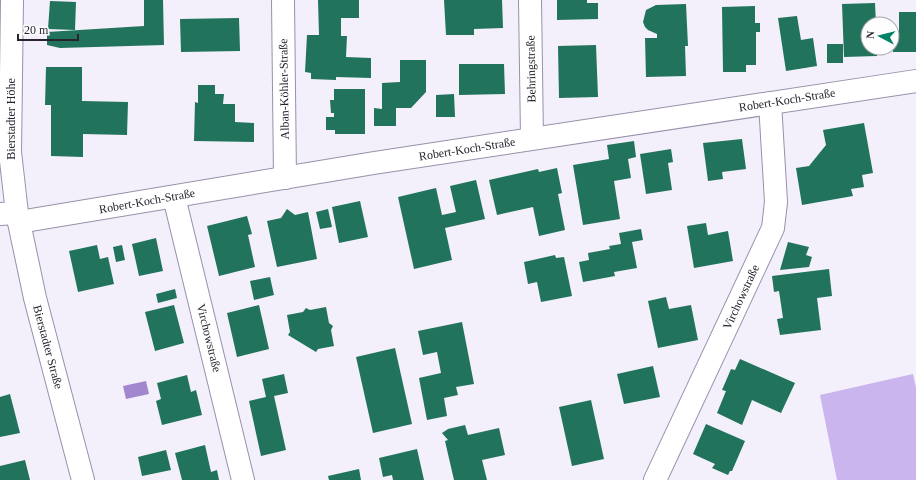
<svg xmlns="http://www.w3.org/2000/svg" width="916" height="480" font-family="Georgia,serif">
<rect width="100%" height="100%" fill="#f3effb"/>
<polygon fill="#cab5ee" points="913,374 916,388 916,480 837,480 820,395"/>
<polygon fill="#a286ce" points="146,381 149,394 126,399 123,386"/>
<g fill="#21735c">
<polygon points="144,0 163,0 164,45 60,48 47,45 47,32 144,26"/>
<polygon points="318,0 359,0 359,18 341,18 341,36 347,36 346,57 371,58 371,78 336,77 336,80 311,79 311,73 305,72 307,35 319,35"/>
<polygon points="444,0 502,0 503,28 474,29 474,35 446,35"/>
<polygon points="557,0 587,0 587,3 598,3 598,19 557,20"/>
<polygon points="50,1 76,2 75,30 48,29"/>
<polygon points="875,3 876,24 868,24 868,48 877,48 877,56 844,57 842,4"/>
<polygon points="686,4 688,46 685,46 686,76 646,77 645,38 657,38 657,34 648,30 645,27 643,22 646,10 656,5"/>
<polygon points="755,6 755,23 760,23 760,32 756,32 756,65 746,65 746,72 723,72 722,7"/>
<polygon points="899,12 916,12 916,52 893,52 893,36 899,36"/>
<polygon points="797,16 801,40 813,38 817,66 786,71 778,18"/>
<polygon points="239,18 240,51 181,52 180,19"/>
<rect x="827" y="44" width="16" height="19"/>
<polygon points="596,45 598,97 559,98 558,46"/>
<polygon points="400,60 426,60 426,92 411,108 396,108 396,126 374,126 374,108 382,109 382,83 400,82"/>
<polygon points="459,64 504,64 505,94 459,95"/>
<polygon points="46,67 82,67 82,101 128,102 127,135 83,134 83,157 51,156 51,105 45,105"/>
<polygon points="198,85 215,85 215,94 224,94 223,104 235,104 235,122 254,123 254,142 194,141 195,102 198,103"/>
<polygon points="334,89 365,89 365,134 335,134 335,130 326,130 326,117 334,117 334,113 331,113 330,100 334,100"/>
<polygon points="454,94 455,117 436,117 436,95"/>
<polygon points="864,123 873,173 862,175 864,187 851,189 853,196 802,205 796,168 809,166 826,145 823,130"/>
<polygon points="742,139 746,169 722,172 723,179 708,181 703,143"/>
<polygon points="634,141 636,157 628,159 631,178 614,181 620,219 583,225 573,165 609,159 607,145"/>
<polygon points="671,149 673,162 668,163 672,190 646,194 640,154"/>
<polygon points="557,168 562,193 558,194 565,230 539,236 533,207 497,215 489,180 538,169 539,172"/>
<polygon points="476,180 485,219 445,228 452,260 414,269 398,197 436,188 442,215 456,212 450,186"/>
<polygon points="360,201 368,237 339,243 332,207"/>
<polygon points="287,209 295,215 308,212 317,259 277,267 267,221 281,218"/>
<polygon points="328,209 332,227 320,229 316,212"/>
<polygon points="247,216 252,234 248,235 255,267 219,276 207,226"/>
<polygon points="706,223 708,235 728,231 733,261 694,268 687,226"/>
<polygon points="641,229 643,240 632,242 637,268 614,272 615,276 583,282 579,262 589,260 588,253 610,249 609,246 621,244 619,233"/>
<polygon points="156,238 163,271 139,276 132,244"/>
<polygon points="788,242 809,247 806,255 812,257 809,267 780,270"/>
<polygon points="97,245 100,259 108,257 114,284 78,292 69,251"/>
<polygon points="122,245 125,260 116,262 113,247"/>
<polygon points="555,255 556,258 564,257 572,296 541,302 537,282 528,284 524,262"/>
<polygon points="829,269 832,296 817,298 821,330 780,335 777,319 783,318 779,291 774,292 772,276"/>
<polygon points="270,277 274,295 254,300 250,281"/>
<polygon points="175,289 177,298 158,303 156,294"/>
<polygon points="666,297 669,309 691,305 698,340 658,348 648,301"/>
<polygon points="174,305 184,343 155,351 145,312"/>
<polygon points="259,305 269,349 237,357 227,313"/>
<polygon points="326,307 329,323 333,326 331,330 334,346 318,349 316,352 288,335 290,332 287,315 303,312 306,308 310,310"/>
<polygon points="462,322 474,384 456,387 458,395 444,398 447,416 427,420 419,378 441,373 437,352 423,355 418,331"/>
<polygon points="395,348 412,424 373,433 356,357"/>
<polygon points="740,359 795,383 781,413 752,400 742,425 717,413 726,391 722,390 731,369 735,370"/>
<polygon points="653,366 660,397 624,404 617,374"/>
<polygon points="284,374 288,393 274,396 286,450 261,456 249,401 266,397 262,379"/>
<polygon points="187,375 191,392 196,390 202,415 162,425 156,401 161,399 157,383"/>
<polygon points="10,394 20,433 0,437 0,397"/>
<polygon points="591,400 604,459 572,466 559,407"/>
<polygon points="706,424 745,441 732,471 730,471 728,475 712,468 715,464 693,454"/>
<polygon points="465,425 468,435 499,428 505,455 482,460 487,480 454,480 445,441 448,440 442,433 448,429"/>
<polygon points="205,445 211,472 217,470 219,480 182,480 175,453"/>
<polygon points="417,449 424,480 393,480 392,475 383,477 379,458"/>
<polygon points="166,450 171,470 142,476 138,457"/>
<polygon points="25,460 30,480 0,480 0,466"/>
<polygon points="359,469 361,480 329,480 328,476"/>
</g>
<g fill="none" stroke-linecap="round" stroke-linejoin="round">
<defs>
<g id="minor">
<polyline points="283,0 285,178"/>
<polyline points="530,0 532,138"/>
<polyline points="174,197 243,480"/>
<polyline points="0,214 17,213"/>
<polyline points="19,222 374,163 916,81"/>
<polyline points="655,480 773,228 776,202 770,103"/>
</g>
<polyline id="major" points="12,0 10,152 17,213 35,298 83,480"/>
</defs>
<use href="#minor" stroke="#9990ab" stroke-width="24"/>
<use href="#major" stroke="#9990ab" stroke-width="24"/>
<use href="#minor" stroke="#fff" stroke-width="22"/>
<use href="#major" stroke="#fff" stroke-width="22"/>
</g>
<g text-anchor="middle" stroke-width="4" stroke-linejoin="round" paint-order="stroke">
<g font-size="12" fill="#27242e" stroke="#fefefe">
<text transform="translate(531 69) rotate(-91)" y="4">Behringstraße</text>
<text transform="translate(284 89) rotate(-91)" y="4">Alban-Köhler-Straße</text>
<text transform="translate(787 100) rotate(-9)" y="4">Robert-Koch-Straße</text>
<text transform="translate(11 119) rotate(-90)" y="4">Bierstadter Höhe</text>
<text transform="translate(467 149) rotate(-9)" y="4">Robert-Koch-Straße</text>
<text transform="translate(147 201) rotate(-10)" y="4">Robert-Koch-Straße</text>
<text transform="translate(741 297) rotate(-65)" y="4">Virchowstraße</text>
<text transform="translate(209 338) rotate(76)" y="4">Virchowstraße</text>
<text transform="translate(48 347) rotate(75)" y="4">Bierstadter Straße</text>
</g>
</g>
<g transform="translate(880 36) rotate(277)"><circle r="19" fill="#fefefe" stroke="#a8a7ab"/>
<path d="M0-3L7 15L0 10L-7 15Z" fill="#008366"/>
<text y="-6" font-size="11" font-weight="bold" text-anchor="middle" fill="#27242e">N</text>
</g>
<path d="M18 34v6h60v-6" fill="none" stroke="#27242e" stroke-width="2"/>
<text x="24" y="34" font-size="12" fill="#27242e" stroke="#fefefe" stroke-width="3" paint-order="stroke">20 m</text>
</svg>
